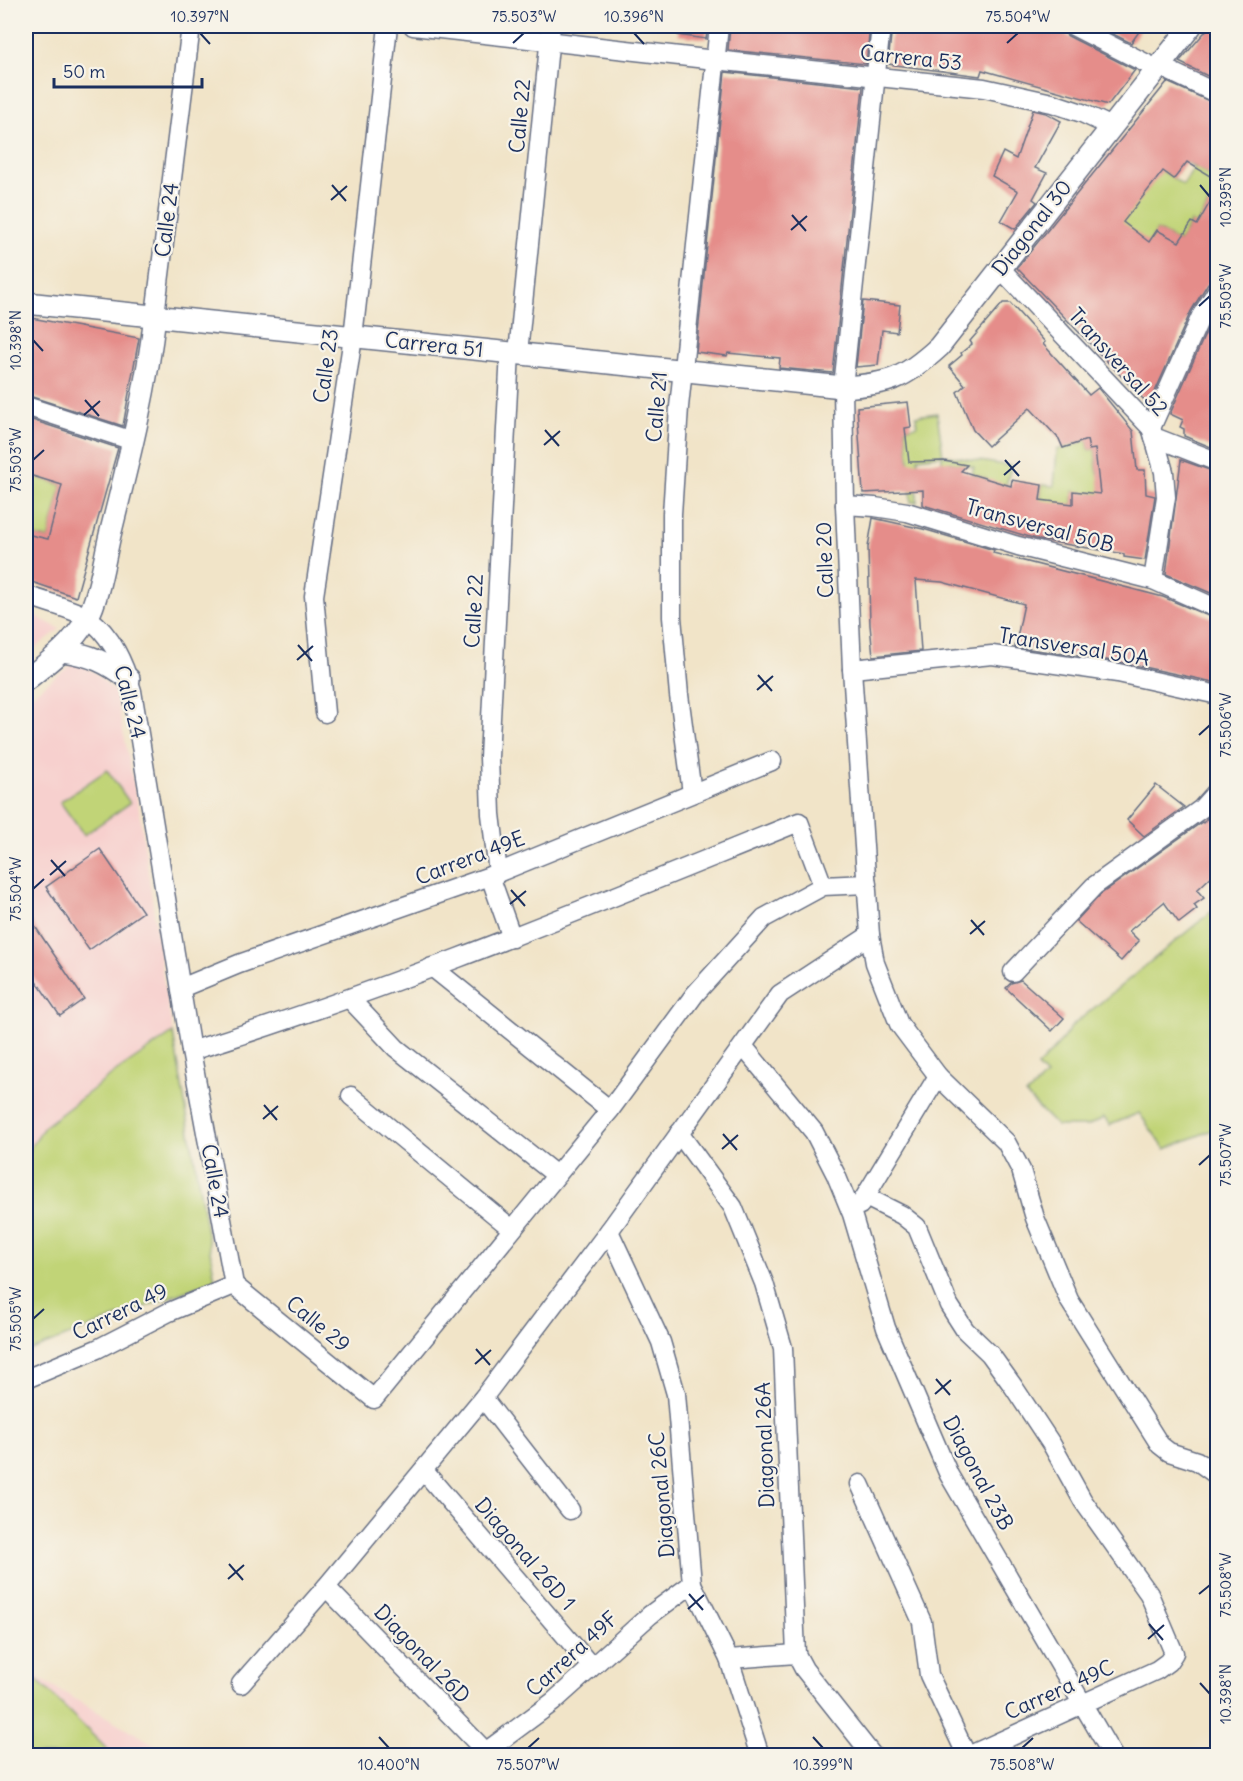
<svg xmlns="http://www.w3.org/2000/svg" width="1243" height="1781" font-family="Delius,sans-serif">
<rect width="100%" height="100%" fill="#f7f3e8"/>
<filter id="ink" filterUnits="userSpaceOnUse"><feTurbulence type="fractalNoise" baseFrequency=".0167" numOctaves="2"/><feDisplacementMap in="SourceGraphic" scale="12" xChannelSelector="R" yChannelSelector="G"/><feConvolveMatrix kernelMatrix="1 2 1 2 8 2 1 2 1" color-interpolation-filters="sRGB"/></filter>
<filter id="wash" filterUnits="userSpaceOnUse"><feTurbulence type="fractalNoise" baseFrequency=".008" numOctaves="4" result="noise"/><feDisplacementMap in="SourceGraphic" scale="24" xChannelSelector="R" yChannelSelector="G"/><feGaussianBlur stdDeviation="1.35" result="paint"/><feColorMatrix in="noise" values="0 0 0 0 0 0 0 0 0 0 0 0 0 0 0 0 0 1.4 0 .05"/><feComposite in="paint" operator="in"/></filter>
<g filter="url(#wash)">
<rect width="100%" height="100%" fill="#f1e4c8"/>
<g fill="#f7d0ce">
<polygon points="26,611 60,629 26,655"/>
<polygon points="75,662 94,672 115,692 140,814 163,978 173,1033 117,1071 44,1127 26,1154 26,699"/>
<polygon points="26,1671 168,1752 164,1756 26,1755"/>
</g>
<g fill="#c1d477" stroke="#6e826a" stroke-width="1.5">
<polygon points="1165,147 1217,181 1217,209 1209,203 1197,225 1191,222 1179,242 1157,230 1142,254 1117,218 1161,170 1183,185 1194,168"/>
<polygon points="937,413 943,455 1011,466 1003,498 985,489 987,479 972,474 974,467 950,462 941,480 942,455 918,458 917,502 911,502 909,458 905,428 917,426 916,416"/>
<polygon points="1087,440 1089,450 1095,449 1097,470 1105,495 1073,491 1073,504 1039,507 1042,485 1054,486 1057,450"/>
<polygon points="26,474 62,485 48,539 26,534"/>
<polygon points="107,770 130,803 84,835 60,802"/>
<polygon points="1217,907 1217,1128 1165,1149 1139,1113 1110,1125 1104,1118 1087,1126 1057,1126 1026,1095 1046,1076 1037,1067 1058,1045 1072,1026"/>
<polygon points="173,1033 215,1280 26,1352 26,1154 44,1127 117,1071"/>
<polygon points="37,1680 113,1755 26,1755 26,1692"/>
</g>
<g id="blocks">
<g fill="#e58d8a">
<polygon points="679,26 708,26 706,39 678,35"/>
<polygon points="730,26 870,26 866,64 728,50"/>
<polygon points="892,26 1062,26 1063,32 1068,36 1135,70 1108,105 982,70 980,76 888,64"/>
<polygon points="1097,26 1143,26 1131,43"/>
<polygon points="1210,26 1218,26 1218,81 1179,62"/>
<polygon points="725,72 863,87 833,373 779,368 780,358 728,353 727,356 696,352"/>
<polygon points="1167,82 1218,105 1218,181 1187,162 1174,179 1163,171 1123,222 1149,242 1157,230 1179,242 1192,222 1197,225 1218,188 1218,278 1208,283 1191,311 1149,405 1017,268"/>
<polygon points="1033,110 1046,113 1061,121 1035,168 1047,173 1033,199 1037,202 1015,229 1001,221 1018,191 992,176 1003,152 1016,159"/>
<polygon points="863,301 900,305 897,332 882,330 878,365 856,367"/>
<polygon points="1003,303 1010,303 1045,342 1043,344 1089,395 1098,388 1133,431 1137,470 1145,470 1146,494 1155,496 1145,560 1124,557 1124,554 1040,540 923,505 923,490 863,493 857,407 908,402 911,427 905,428 909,462 944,461 967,465 961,471 1011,486 1012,480 1042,485 1040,500 1073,504 1073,491 1100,494 1095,449 1089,450 1087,440 1063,448 1059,439 1030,408 988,446 973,430 957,392 965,385 949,366 962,355 961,353 972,344 970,341"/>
<polygon points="1218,311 1218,450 1184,436 1184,429 1180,427 1183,420 1170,414 1211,321"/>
<polygon points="26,317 139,338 123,426 26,395"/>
<polygon points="26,418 118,448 76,597 26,580 26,534 48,539 62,485 26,474"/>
<polygon points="1181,460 1218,473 1218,596 1166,574"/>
<polygon points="873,518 923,529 994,550 993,553 1163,597 1218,620 1218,683 1120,662 1015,647 1024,604 942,582 916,580 921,651 873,656 870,625 868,547"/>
<polygon points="1156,785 1184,807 1144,836 1127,820"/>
<polygon points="1218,807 1218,870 1197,890 1204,898 1194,905 1197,909 1179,923 1164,902 1129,931 1139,941 1121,961 1076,921 1101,894 1202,822 1203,823"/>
<polygon points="100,849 143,912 89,950 46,887"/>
<polygon points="26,913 84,999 60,1016 26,966"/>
<polygon points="1021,980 1064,1018 1052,1031 1006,988 1011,983"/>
</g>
</g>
</g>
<g filter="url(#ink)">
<use href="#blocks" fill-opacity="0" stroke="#666e83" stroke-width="1.5"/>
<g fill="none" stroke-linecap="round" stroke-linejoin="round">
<defs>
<g id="minor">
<polyline points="413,26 715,60 984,88 1052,103 1082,113 1112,127"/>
<polyline points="881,26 843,387 845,505 852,669 870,935 875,963 899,1024 938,1076 1006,1142 1021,1170 1035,1218 1069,1300 1160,1445 1169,1452 1197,1461 1218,1476"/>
<polyline points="1073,26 1157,69"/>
<polyline points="1159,66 1218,94"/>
<polyline points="1000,268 1151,428 1154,437 1218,462"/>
<polyline points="155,315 191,26"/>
<polyline points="518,353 551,26"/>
<polyline points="26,406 133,441"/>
<polyline points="1151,428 1201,316 1218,289"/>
<polyline points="845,505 875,507 907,512 1018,546 1153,580 1218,609"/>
<polyline points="1153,580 1166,497 1164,472 1154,437"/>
<path d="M26,595C41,601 77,610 88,618C112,635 124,664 132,691L191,1051L234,1285"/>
<polyline points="852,669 992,655 1118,673 1218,695"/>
<polyline points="325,713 314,596 353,337 388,26"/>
<polyline points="692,793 679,695 672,617 672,514 679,407 719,26"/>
<polyline points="498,873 491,814 489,757 510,352"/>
<polyline points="490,876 512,938"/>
<polyline points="432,967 610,1110"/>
<polyline points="1013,972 1094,886 1201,809 1218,790"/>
<polyline points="181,988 239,964 490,876 772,761"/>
<polyline points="350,999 396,1048 556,1175"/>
<polyline points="743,1046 814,1132 836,1175 852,1214 886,1328 949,1475 1113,1756"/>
<path d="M191,1051C398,987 598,903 799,822L823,886"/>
<polyline points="351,1096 512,1229"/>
<polyline points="679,1133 733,1207 764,1283 783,1348 796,1654 804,1669 873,1756"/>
<polyline points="866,1197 902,1215 917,1227 949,1305 965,1330 990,1354 1013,1386 1052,1445 1083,1501 1149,1594 1174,1653 1168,1662 1157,1670 968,1756"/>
<polyline points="860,1205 938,1076"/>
<polyline points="609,1231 661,1342 676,1394 692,1584 729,1659 760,1756"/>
<polyline points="234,1285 374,1399 610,1110 695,994 764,918 823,886 867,884"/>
<polyline points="26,1379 97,1349 169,1312 234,1285"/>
<polyline points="483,1398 570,1510"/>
<polyline points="424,1471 591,1666"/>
<polyline points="860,1484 922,1622 929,1675 967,1756"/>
<polyline points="326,1587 486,1752"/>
<polyline points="729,1659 796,1654"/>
<polyline points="241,1684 326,1587 483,1398 609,1231 780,994 870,935"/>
<polyline points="480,1756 553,1702 650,1615 692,1584"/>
</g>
<g id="tertiary">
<path d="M26,303L843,387C890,384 904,379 939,347L1191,26"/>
<path d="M63,651C91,655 106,662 129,679"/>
<path d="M26,680C50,661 71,646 87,619C99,597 104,560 110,535C128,463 147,389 155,315"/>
</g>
</defs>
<use href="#minor" stroke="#666e83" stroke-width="21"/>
<use href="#tertiary" stroke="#666e83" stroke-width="24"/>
<use href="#minor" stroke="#fff" stroke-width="18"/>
<use href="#tertiary" stroke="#fff" stroke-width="21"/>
</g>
</g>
<path fill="none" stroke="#1b2f5e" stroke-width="2" d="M200,33L210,44M634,33L644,44M513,43L524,33M1007,43L1018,33M332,185L346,201M1200,185L1210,197M331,200L347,186M792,215L806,231M791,230L807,216M1199,306L1210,296M33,340L43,351M85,400L99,416M84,415L100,401M545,430L559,446M544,445L560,431M33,460L44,450M1005,460L1019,476M1004,475L1020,461M298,645L312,661M297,660L313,646M758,675L772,691M757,690L773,676M1199,735L1210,725M51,860L65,876M50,875L66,861M33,889L44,879M511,890L525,906M510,904L526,891M971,920L984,935M970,934L985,921M264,1105L277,1120M263,1119L278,1106M723,1134L737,1150M722,1149L738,1135M1199,1165L1210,1155M33,1319L44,1309M476,1349L490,1365M475,1364L491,1350M936,1379L950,1395M935,1394L951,1380M229,1564L243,1580M228,1579L244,1565M689,1594L703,1610M1199,1594L1210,1585M688,1609L704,1595M1149,1624L1163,1640M1148,1639L1164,1625M1200,1683L1210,1694M379,1737L389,1748M813,1737L823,1748M528,1748L539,1738M1022,1748L1033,1738"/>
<g text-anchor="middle" stroke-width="4.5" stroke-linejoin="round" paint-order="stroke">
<g font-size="21" fill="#1b2f5e" stroke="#f7f3e8">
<text transform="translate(911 58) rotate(6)" y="7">Carrera 53</text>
<text transform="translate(520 116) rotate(-85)" y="7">Calle 22</text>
<text transform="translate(167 220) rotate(-83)" y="7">Calle 24</text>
<text transform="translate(1032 228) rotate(-52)" y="7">Diagonal 30</text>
<text transform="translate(434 345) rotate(6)" y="7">Carrera 51</text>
<text transform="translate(1118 362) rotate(48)" y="7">Transversal 52</text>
<text transform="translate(326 366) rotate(-82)" y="7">Calle 23</text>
<text transform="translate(657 407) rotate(-85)" y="7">Calle 21</text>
<text transform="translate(1040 526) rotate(15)" y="7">Transversal 50B</text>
<text transform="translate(825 560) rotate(-92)" y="7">Calle 20</text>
<text transform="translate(474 611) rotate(-87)" y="7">Calle 22</text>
<text transform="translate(1074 647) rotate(9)" y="7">Transversal 50A</text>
<text transform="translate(130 702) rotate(76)" y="7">Calle 24</text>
<text transform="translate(470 858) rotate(-21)" y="7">Carrera 49E</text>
<text transform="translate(215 1181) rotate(80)" y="7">Calle 24</text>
<text transform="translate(120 1312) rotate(-26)" y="7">Carrera 49</text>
<text transform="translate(318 1324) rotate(39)" y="7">Calle 29</text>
<text transform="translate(765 1445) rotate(-92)" y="7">Diagonal 26A</text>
<text transform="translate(978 1473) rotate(62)" y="7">Diagonal 23B</text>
<text transform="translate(662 1495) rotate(-95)" y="7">Diagonal 26C</text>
<text transform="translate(525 1554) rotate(49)" y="7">Diagonal 26D 1</text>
<text transform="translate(422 1654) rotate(46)" y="7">Diagonal 26D</text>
<text transform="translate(572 1654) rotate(-42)" y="7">Carrera 49F</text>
<text transform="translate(1059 1690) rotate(-24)" y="7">Carrera 49C</text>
</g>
</g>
<rect width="1243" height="1781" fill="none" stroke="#f7f3e8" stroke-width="66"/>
<path d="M54 78v9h148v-9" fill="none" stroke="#1b2f5e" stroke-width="3"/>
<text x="63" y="78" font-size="18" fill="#1b2f5e" stroke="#f7f3e8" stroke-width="4.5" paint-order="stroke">50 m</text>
<rect x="33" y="33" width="1177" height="1715" fill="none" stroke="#1b2f5e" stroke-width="2"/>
<g font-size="15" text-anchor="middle" fill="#1b2f5e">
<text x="200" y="22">10.397°N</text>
<text x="524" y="22">75.503°W</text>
<text x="634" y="22">10.396°N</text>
<text x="1018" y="22">75.504°W</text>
<text transform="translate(1226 197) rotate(-90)" y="5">10.395°N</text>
<text transform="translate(1226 296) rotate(-90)" y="5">75.505°W</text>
<text transform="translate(16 340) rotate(-90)" y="5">10.398°N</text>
<text transform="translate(16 460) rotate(-90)" y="5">75.503°W</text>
<text transform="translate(1226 725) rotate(-90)" y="5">75.506°W</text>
<text transform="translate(16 889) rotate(-90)" y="5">75.504°W</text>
<text transform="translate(1226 1155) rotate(-90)" y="5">75.507°W</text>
<text transform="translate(16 1319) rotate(-90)" y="5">75.505°W</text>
<text transform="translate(1226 1585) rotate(-90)" y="5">75.508°W</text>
<text transform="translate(1226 1694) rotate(-90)" y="5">10.398°N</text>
<text x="389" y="1770">10.400°N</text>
<text x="528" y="1770">75.507°W</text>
<text x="823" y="1770">10.399°N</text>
<text x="1022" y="1770">75.508°W</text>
</g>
</svg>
